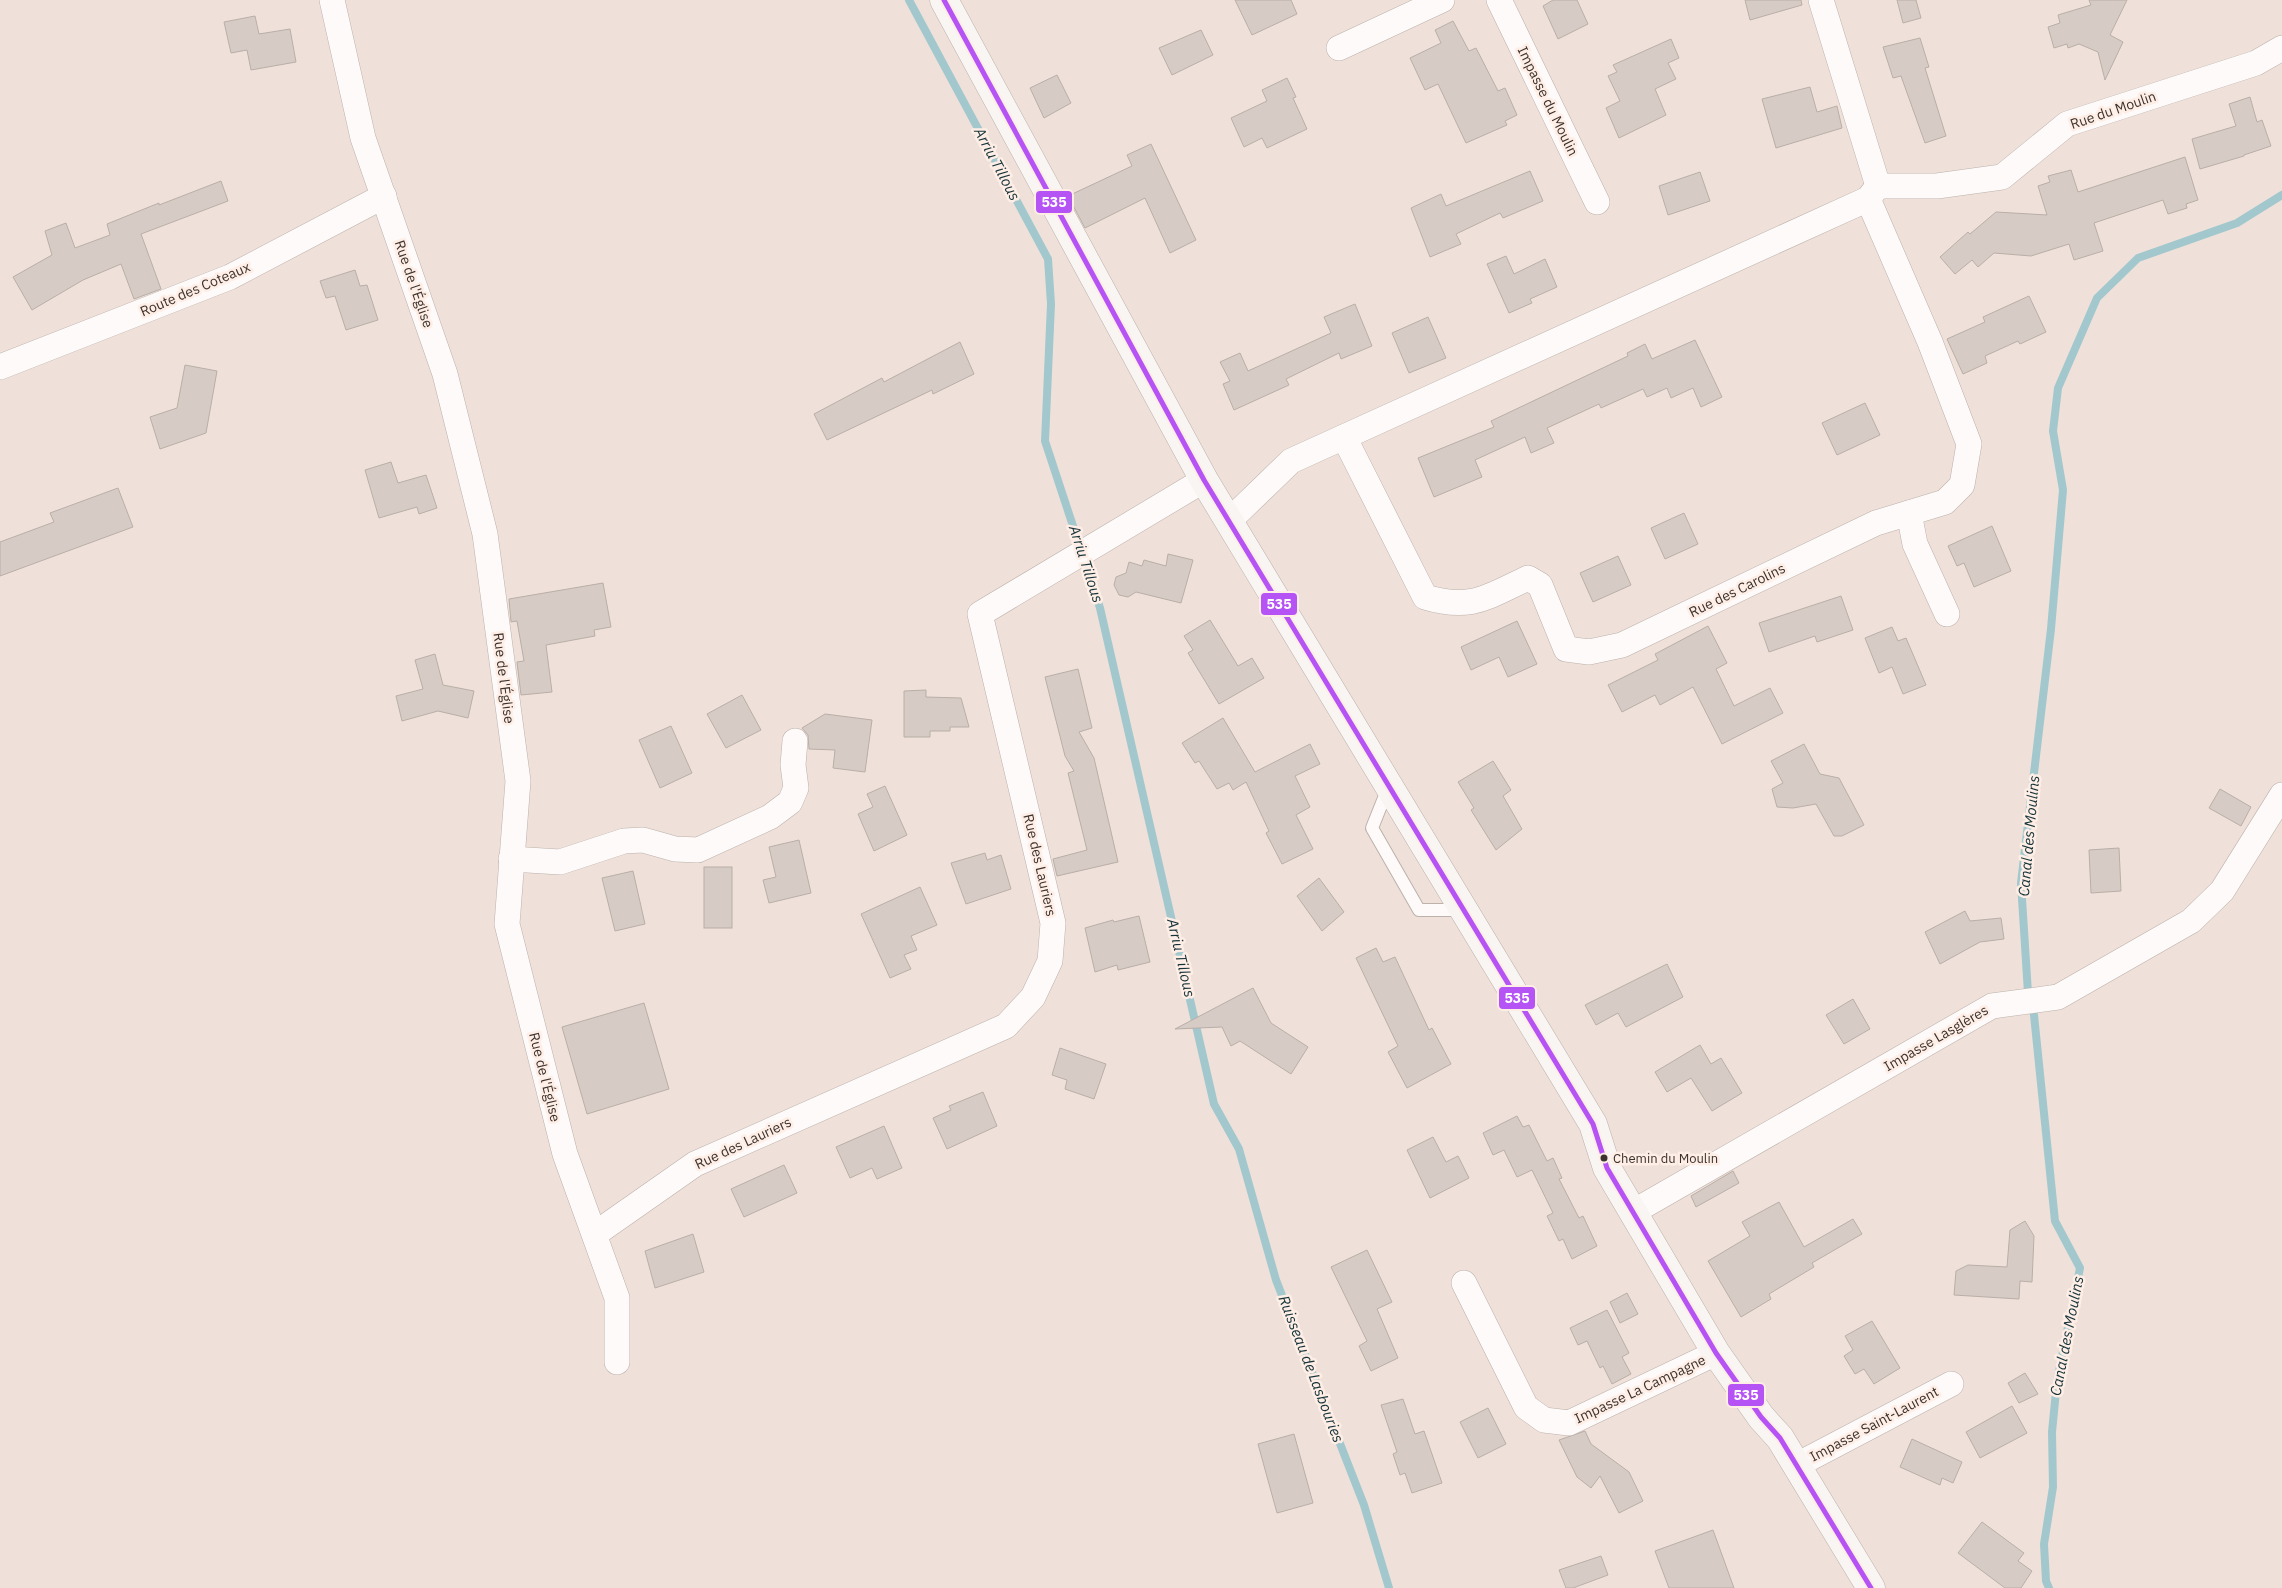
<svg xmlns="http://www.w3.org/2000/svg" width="2282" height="1588" font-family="'IBM Plex Sans',sans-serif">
<rect width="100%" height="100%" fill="#efe1d9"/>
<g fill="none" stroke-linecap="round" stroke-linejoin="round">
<g stroke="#a2c8ce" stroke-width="8">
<polyline points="909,0 1048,259 1051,304 1045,441 1100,608 1214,1104 1239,1149 1276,1280 1364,1505 1389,1588"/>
<polyline points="2049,1588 2046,1581 2044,1544 2053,1487 2052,1432 2057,1381 2080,1268 2055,1221 2034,1015 2028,993 2021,883 2051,629 2063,490 2053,431 2058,388 2097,298 2138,258 2237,223 2282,195"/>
</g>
</g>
<g fill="#d6cbc5" stroke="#b9aea8">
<polygon points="1235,0 1291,0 1297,14 1252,35"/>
<polygon points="1553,0 1577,0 1588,24 1558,39 1543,6"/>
<polygon points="1745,0 1801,0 1802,5 1750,20"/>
<polygon points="1897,0 1916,0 1921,18 1903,23"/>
<polygon points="2089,0 2127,0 2110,35 2123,42 2105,80 2098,52 2079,44 2068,48 2067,44 2054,48 2048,27 2060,23 2058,15 2091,5"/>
<polygon points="255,16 259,34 290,29 296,62 251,70 247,50 231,53 224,22"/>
<polygon points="1453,21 1469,51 1476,48 1498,91 1505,88 1517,115 1505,121 1507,125 1466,143 1438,84 1425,90 1410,58 1441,43 1435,30"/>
<polygon points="1201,30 1213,55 1172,75 1159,48"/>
<polygon points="1920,38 1929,67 1925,68 1946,136 1925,143 1901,76 1893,78 1883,47"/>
<polygon points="1671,39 1679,58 1668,63 1676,79 1655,89 1666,115 1619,138 1606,108 1620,101 1608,76 1617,72 1613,65"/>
<polygon points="1057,75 1071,103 1044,118 1030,88"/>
<polygon points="1287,78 1296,97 1293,98 1307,129 1267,148 1262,138 1244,147 1231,118 1267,101 1262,90"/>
<polygon points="1810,87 1817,112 1837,106 1842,128 1776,148 1762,99"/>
<polygon points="2250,97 2257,122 2262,120 2271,146 2244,155 2244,156 2200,169 2192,139 2236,126 2229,104"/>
<polygon points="1151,144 1196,240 1170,253 1145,198 1085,228 1068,196 1132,166 1127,155"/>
<polygon points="2185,157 2198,200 2186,204 2187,208 2168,214 2163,200 2094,223 2103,251 2074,260 2069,244 2031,256 1994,253 1978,267 1972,260 1955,274 1940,257 1968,232 1970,234 1996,212 2047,215 2038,186 2050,182 2048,176 2071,170 2078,192"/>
<polygon points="1530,171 1543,201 1503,218 1500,213 1456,234 1461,244 1430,257 1411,208 1441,194 1446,206"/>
<polygon points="1700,172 1710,201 1668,215 1659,186"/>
<polygon points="221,181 228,201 141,234 161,289 134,299 121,264 83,280 32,310 13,277 52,255 45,231 66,223 75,248 110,235 107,224 159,203 159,205"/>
<polygon points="1506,256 1514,274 1545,259 1557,287 1530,299 1532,303 1509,313 1487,264"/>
<polygon points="355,270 360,286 367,285 378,320 346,330 335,296 326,298 320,281"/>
<polygon points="2029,296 2046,332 2020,344 2018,341 1985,356 1987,363 1963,374 1947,339 1985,322 1983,317"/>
<polygon points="1355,304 1372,346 1341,359 1339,353 1286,379 1289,385 1234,410 1223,384 1230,381 1220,362 1240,353 1248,371 1331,333 1324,317"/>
<polygon points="1428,317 1446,358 1409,373 1392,333"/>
<polygon points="1695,340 1722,397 1701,407 1693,388 1671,398 1667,388 1647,397 1643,389 1601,408 1599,404 1547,428 1554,443 1531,453 1525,437 1475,460 1482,477 1434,497 1418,458 1494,427 1491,421 1628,356 1627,353 1645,344 1652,359"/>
<polygon points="960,342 974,374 933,394 932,390 827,440 814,414 882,378 884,382"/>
<polygon points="185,365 217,371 206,433 160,449 150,417 177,408"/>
<polygon points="1865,403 1880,435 1837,455 1822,423"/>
<polygon points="391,462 398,483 426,475 437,508 419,514 417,507 379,518 365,470"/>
<polygon points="118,488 133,527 0,576 0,542 54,522 50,513"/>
<polygon points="1684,513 1698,544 1665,559 1651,528"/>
<polygon points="1992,526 2011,571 1974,587 1964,563 1957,566 1948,546"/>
<polygon points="1168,554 1193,560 1181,603 1136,592 1128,597 1119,595 1114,585 1116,577 1126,573 1129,562 1142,566 1144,560 1166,566"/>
<polygon points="1618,556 1631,585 1593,602 1580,573"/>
<polygon points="603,583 611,627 594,630 595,636 546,645 552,692 521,695 517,662 524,661 517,621 511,622 509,599"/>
<polygon points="1841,596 1853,630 1817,642 1815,636 1769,652 1759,623"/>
<polygon points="1210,620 1238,666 1252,658 1264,678 1219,704 1188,653 1193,650 1184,636"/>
<polygon points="1517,621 1537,664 1508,677 1499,657 1471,670 1461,647"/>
<polygon points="1708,626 1727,663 1716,669 1734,706 1770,688 1783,713 1722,744 1693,687 1660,705 1655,695 1622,712 1608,685 1658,660 1655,654"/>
<polygon points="1892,627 1898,641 1906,638 1926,685 1903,694 1892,667 1879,673 1865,638"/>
<polygon points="435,654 443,685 474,691 468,718 438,711 402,721 396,696 423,689 415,660"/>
<polygon points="1078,669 1092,728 1079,732 1094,758 1118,862 1057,876 1053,859 1087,850 1068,773 1074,771 1065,756 1045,677"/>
<polygon points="926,690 926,697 961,698 969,727 950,727 950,731 930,731 930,737 904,737 904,691"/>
<polygon points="742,695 761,730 726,748 707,714"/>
<polygon points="825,714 872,720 865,772 833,768 835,750 809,749 808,735 802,728"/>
<polygon points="1223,718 1255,772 1310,744 1320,764 1295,776 1310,807 1296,815 1313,849 1282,864 1266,833 1269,831 1246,782 1233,790 1229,783 1217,789 1199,761 1195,763 1182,743"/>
<polygon points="671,726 692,773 660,788 639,740"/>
<polygon points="1804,744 1820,774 1839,778 1864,825 1842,836 1834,836 1816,804 1793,808 1777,807 1772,789 1783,783 1771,761"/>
<polygon points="1493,761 1511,790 1503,796 1522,829 1496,850 1471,810 1474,808 1458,782"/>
<polygon points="885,786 907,835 874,851 858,814 873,807 867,794"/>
<polygon points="2220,789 2251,807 2241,826 2209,808"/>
<polygon points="799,840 811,893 769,903 763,880 776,877 769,847"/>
<polygon points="2119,848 2121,891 2091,893 2089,850"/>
<polygon points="985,853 987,860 1001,855 1011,889 966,904 951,863"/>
<rect x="704" y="867" width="28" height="61"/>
<polygon points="633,871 645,924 615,931 602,878"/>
<polygon points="1319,878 1344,912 1322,931 1297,896"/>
<polygon points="920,887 937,925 911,936 917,950 904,955 911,969 890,978 861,914"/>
<polygon points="1965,911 1970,921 2001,918 2004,939 1980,942 1940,964 1925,932"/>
<polygon points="1139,916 1150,962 1118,970 1117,965 1095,972 1085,928 1113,920 1114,922"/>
<polygon points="1376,948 1383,962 1395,957 1429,1030 1432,1028 1451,1064 1407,1088 1388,1052 1398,1046 1356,958"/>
<polygon points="1667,964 1683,997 1626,1027 1618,1013 1596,1025 1585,1005"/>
<polygon points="1253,988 1271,1023 1308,1047 1291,1074 1240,1041 1231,1046 1222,1027 1175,1029"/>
<polygon points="1853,999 1870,1029 1844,1044 1826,1015"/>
<polygon points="644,1003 669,1089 587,1114 562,1027"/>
<polygon points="1700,1045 1711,1064 1721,1058 1742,1093 1712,1111 1691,1078 1667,1092 1655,1072"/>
<polygon points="1060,1048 1106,1064 1094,1099 1065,1089 1067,1080 1052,1075"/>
<polygon points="983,1092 997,1126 947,1149 933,1118 951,1110 949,1106"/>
<polygon points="1517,1116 1523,1127 1529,1125 1547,1161 1553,1158 1562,1178 1559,1179 1579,1218 1583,1216 1597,1246 1572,1259 1563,1239 1559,1241 1547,1216 1553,1213 1532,1170 1517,1177 1504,1150 1493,1155 1483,1133"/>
<polygon points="884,1126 902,1168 877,1179 872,1168 850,1178 836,1147"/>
<polygon points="1433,1137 1446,1162 1458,1156 1469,1178 1430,1198 1407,1150"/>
<polygon points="784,1165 797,1193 744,1217 731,1189"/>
<polygon points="1733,1171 1739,1183 1696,1207 1691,1196"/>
<polygon points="1779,1202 1804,1247 1853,1219 1862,1234 1812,1263 1814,1267 1769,1294 1771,1299 1741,1317 1708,1261 1750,1236 1742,1222"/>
<polygon points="2025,1221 2034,1236 2032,1282 2020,1281 2019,1299 1954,1295 1956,1271 1968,1265 2007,1267 2010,1230"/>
<polygon points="693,1234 704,1272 655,1288 645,1251"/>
<polygon points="1367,1250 1392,1302 1377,1309 1398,1358 1371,1371 1359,1346 1367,1341 1331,1267"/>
<polygon points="1627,1293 1638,1314 1620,1323 1610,1302"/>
<polygon points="1607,1310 1629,1353 1622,1357 1631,1374 1612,1384 1603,1366 1600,1368 1587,1341 1578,1345 1570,1328"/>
<polygon points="1872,1321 1900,1368 1874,1384 1864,1369 1855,1374 1844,1356 1853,1350 1845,1336"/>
<polygon points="2025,1373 2038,1394 2019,1403 2008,1383"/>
<polygon points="1403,1399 1415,1434 1424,1431 1442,1483 1412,1493 1405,1473 1400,1475 1393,1454 1397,1452 1381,1405"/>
<polygon points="2012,1406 2027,1433 1980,1458 1966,1432"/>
<polygon points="1488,1408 1506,1444 1478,1458 1460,1422"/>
<polygon points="1585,1431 1591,1444 1629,1472 1643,1501 1619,1513 1600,1476 1591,1488 1577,1477 1559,1440"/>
<polygon points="1294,1434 1313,1503 1277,1513 1258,1444"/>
<polygon points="1912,1439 1962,1462 1953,1483 1942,1478 1940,1485 1900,1467"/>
<polygon points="1982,1522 2024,1553 2018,1561 2032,1571 2021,1588 2005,1588 1958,1553"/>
<polygon points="1713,1530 1734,1588 1669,1588 1655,1551"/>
<polygon points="1601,1556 1608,1575 1573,1588 1566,1588 1559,1570"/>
</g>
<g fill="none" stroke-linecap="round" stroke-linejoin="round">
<defs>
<polyline id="service" points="1388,788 1372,828 1419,910 1464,910"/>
<g id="minor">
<polyline points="332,0 363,138 445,374 485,534 518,781 507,924 565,1154 617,1298 617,1362"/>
<polyline points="1499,0 1597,202"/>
<polyline points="1821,0 1878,186 1937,186 2002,177 2067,124 2256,63 2282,48"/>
<polyline points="1339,48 1442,0"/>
<polyline points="0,367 230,277 384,196"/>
<path d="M1344,437L1425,597C1471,611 1487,597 1528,578L1540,585L1566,649L1589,652L1622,645L1876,523L1945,502L1962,485L1969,444L1930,342L1868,199"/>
<polyline points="1909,513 1915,544 1947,614"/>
<polyline points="1229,521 1291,461 1868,199 1878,186"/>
<polyline points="511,859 560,862 624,841 643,840 675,849 698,850 770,817 790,802 796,788 793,765 795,741"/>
<polyline points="1633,1212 1992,1006 2058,997 2191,921 2222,891 2282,795"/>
<polyline points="595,1234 695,1164 1006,1026 1033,997 1050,961 1053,923 980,614 1204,480"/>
<polyline points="1464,1283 1526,1407 1544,1420 1569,1423 1716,1353"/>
<polyline points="1797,1465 1951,1384"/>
</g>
<polyline id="secondary" points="944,0 1204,480 1593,1124 1607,1168 1716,1353 1761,1417 1780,1438 1871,1588"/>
</defs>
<use href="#service" stroke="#bcb1ab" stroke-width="14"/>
<use href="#minor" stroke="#bcb1ab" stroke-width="26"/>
<use href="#secondary" stroke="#bcb1ab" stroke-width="29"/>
<use href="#service" stroke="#fdfaf9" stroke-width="12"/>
<use href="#minor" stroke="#fdfaf9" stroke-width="25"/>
<use href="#secondary" stroke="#f9f5f2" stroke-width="28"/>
<defs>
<polyline id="bus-1" points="944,0 1204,480 1593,1124 1607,1168 1716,1353 1761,1417 1780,1438 1871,1588"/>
</defs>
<use href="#bus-1" stroke="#feeee6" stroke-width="9"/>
<use href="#bus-1" stroke="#b553f5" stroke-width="5"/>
</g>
<circle fill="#3c322d" stroke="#feeee6" stroke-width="2" cx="1604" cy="1158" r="4.5"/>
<g text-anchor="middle" stroke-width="5" stroke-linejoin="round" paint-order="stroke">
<g font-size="13" fill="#3c322d" stroke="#feeee6" text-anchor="start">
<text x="1613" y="1163">Chemin du Moulin</text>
</g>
<g font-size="14" fill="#3c322d" stroke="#feeee6">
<text transform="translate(1548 101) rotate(64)" y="5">Impasse du Moulin</text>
<text transform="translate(2113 110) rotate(-19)" y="5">Rue du Moulin</text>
<text transform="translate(414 284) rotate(71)" y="5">Rue de l'Église</text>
<text transform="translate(195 289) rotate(-23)" y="5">Route des Coteaux</text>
<text transform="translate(1737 590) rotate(-26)" y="5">Rue des Carolins</text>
<text transform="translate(504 678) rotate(83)" y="5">Rue de l'Église</text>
<text transform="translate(1040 865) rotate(77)" y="5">Rue des Lauriers</text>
<text transform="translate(1936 1038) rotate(-30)" y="5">Impasse Lasglères</text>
<text transform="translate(545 1077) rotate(76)" y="5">Rue de l'Église</text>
<text transform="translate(743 1143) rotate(-25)" y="5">Rue des Lauriers</text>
<text transform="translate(1640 1389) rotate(-25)" y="5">Impasse La Campagne</text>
<text transform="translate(1874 1424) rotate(-28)" y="5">Impasse Saint-Laurent</text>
</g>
<g font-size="15" font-style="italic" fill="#153339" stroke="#feeee6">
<text transform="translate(997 164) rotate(62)" y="5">Arriu Tillous</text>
<text transform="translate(1086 564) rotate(72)" y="5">Arriu Tillous</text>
<text transform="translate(2029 836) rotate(-85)" y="5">Canal des Moulins</text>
<text transform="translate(1181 958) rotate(77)" y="5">Arriu Tillous</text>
<text transform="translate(2067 1336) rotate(-79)" y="5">Canal des Moulins</text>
<text transform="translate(1311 1369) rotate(69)" y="5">Ruisseau de Lasbouries</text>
</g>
</g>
<g stroke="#feeee6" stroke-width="2">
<rect x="1035" y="190" width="38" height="24" rx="5" fill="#b553f5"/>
<rect x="1260" y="592" width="38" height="24" rx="5" fill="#b553f5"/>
<rect x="1498" y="986" width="38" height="24" rx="5" fill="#b553f5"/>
<rect x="1727" y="1383" width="38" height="24" rx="5" fill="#b553f5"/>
</g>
<g font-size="14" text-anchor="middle" font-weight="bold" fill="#fff">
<text x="1054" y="207">535</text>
<text x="1279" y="609">535</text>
<text x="1517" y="1003">535</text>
<text x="1746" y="1400">535</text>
</g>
</svg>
